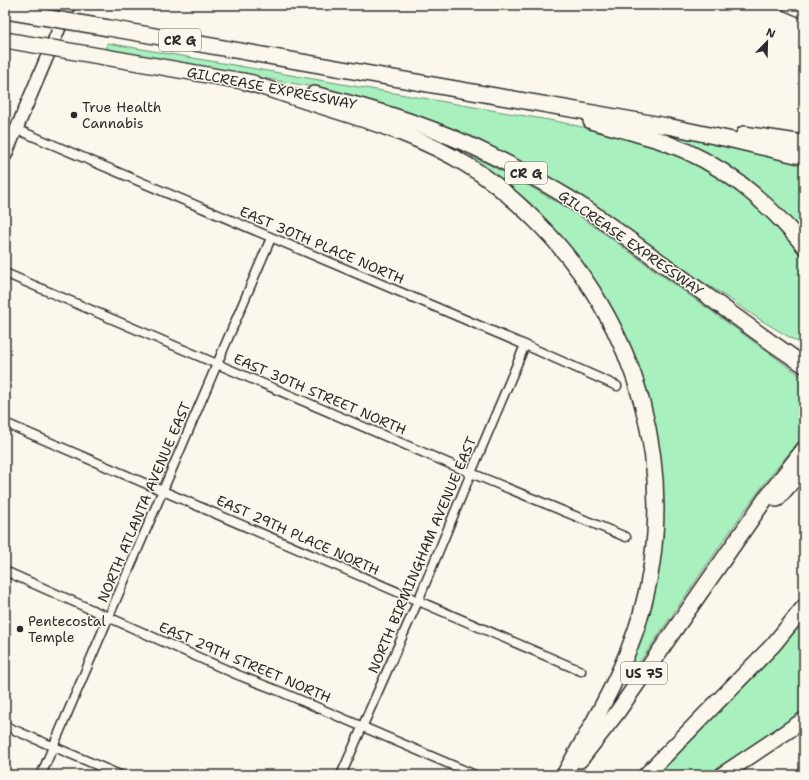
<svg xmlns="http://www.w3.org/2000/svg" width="809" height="780" font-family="'Shantell Sans',sans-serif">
<rect width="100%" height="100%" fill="#fbf7ec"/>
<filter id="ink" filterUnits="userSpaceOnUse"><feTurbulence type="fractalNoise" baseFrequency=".025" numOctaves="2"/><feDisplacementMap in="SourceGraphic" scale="8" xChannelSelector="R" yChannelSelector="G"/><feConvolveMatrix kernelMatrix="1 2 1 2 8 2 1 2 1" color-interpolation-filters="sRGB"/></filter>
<g filter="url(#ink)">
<g fill="#a8f0bd" stroke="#6a8e74">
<polygon points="107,43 560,122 640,140 683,155 723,177 754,202 786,233 804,258 804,346 759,319 716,290 686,272 535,170 481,141 435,122 361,98 313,87 107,50"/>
<polygon points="666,133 804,163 804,236 782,209 751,183 665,137"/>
<path d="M472,156C511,175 548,196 584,219L804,378V435L764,484L740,517L624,685L620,683L638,640L659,469L601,293L470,161Z"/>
<path d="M804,622V710L774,733L708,775H656C705,724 756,674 804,622Z"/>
</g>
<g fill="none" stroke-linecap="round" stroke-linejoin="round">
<defs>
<g id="street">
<polyline points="783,5 804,14"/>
<polyline points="16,129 525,345 617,386"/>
<polyline points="5,273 471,473 626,537"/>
<polyline points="5,423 581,671"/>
<polyline points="5,571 238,675 279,691 475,775"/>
<polyline points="5,726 120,775"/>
<polyline points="41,775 271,238"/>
<polyline points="341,775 418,601 471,473 525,345"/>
</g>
<polyline id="secondary" points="5,156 69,5"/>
<g id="highway">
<polyline points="109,28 667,126 728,139 804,157"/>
<polyline points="105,57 253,83"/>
<path d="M243,81C274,91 306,101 337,111C382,125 426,140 467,165C492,180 515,200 536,221C639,323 681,474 641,614C624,672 593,723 564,775"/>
<path d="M314,94C353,104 392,114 431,129C487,150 539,179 590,211L772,343L804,365"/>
<path d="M591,121C615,128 640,134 664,142C722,163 765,199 804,246"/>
<polyline points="744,134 804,143"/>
<polyline points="777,499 804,468"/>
<polyline points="580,760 616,714 766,498 804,449"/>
<polyline points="646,775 773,645 804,607"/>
<polyline points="722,775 804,720"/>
</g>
</defs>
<use href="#street" stroke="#2b2b2b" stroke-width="11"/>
<use href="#secondary" stroke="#2b2b2b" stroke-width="15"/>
<use href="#highway" stroke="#2b2b2b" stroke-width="18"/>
<use href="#street" stroke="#fbf7ec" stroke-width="8"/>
<use href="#secondary" stroke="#fbf7ec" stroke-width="12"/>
<use href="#highway" stroke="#fbf7ec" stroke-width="15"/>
<defs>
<g id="highway-bridge">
<polyline points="6,11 109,28"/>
<polyline points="5,40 105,57"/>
</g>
</defs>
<use href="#highway-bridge" stroke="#2b2b2b" stroke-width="18" stroke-linecap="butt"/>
<use href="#highway-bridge" stroke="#fbf7ec" stroke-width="15"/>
</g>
</g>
<g fill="#2b2b2b" stroke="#fbf7ec" stroke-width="1.5">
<circle cx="74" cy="115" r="4"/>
<circle cx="20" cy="629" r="4"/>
</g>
<g text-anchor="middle" stroke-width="3" stroke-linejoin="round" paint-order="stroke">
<g fill="#fbf7ec" stroke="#696865" stroke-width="1">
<rect x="159" y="29" width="42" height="22" rx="3"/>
<rect x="505" y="162" width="42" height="22" rx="3"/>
<rect x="621" y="662" width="46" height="22" rx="3"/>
</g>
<g font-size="13" font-weight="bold" fill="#2b2b2b">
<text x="180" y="45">CR G</text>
<text x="526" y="178">CR G</text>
<text x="644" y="678">US 75</text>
</g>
<g font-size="14" fill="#2b2b2b" stroke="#fbf7ec">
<text transform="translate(272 88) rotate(11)" y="5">GILCREASE EXPRESSWAY</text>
<text transform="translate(631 243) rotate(35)" y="5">GILCREASE EXPRESSWAY</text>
<text transform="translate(322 245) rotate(23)" y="5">EAST 30TH PLACE NORTH</text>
<text transform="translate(320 394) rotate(23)" y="5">EAST 30TH STREET NORTH</text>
<text transform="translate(144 502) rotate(-67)" y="5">NORTH ATLANTA AVENUE EAST</text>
<text transform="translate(298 535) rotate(24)" y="5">EAST 29TH PLACE NORTH</text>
<text transform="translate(422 555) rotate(-67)" y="5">NORTH BIRMINGHAM AVENUE EAST</text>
<text transform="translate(245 662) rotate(23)" y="5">EAST 29TH STREET NORTH</text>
</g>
<g font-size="14" fill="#2b2b2b" stroke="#fbf7ec" text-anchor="start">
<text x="82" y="112">True Health<tspan x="82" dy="16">Cannabis</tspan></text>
<text x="28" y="626">Pentecostal<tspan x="28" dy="16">Temple</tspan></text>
</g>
</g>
<rect width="809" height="780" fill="none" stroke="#fbf7ec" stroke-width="20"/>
<rect x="10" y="10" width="789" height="760" fill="none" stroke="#2b2b2b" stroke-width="1.5" filter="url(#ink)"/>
<g transform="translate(767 42) rotate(23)" stroke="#fbf7ec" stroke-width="3" paint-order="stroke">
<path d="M0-3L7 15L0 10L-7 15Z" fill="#2b2b2b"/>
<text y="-6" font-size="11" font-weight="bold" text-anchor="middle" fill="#2b2b2b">N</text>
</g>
</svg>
